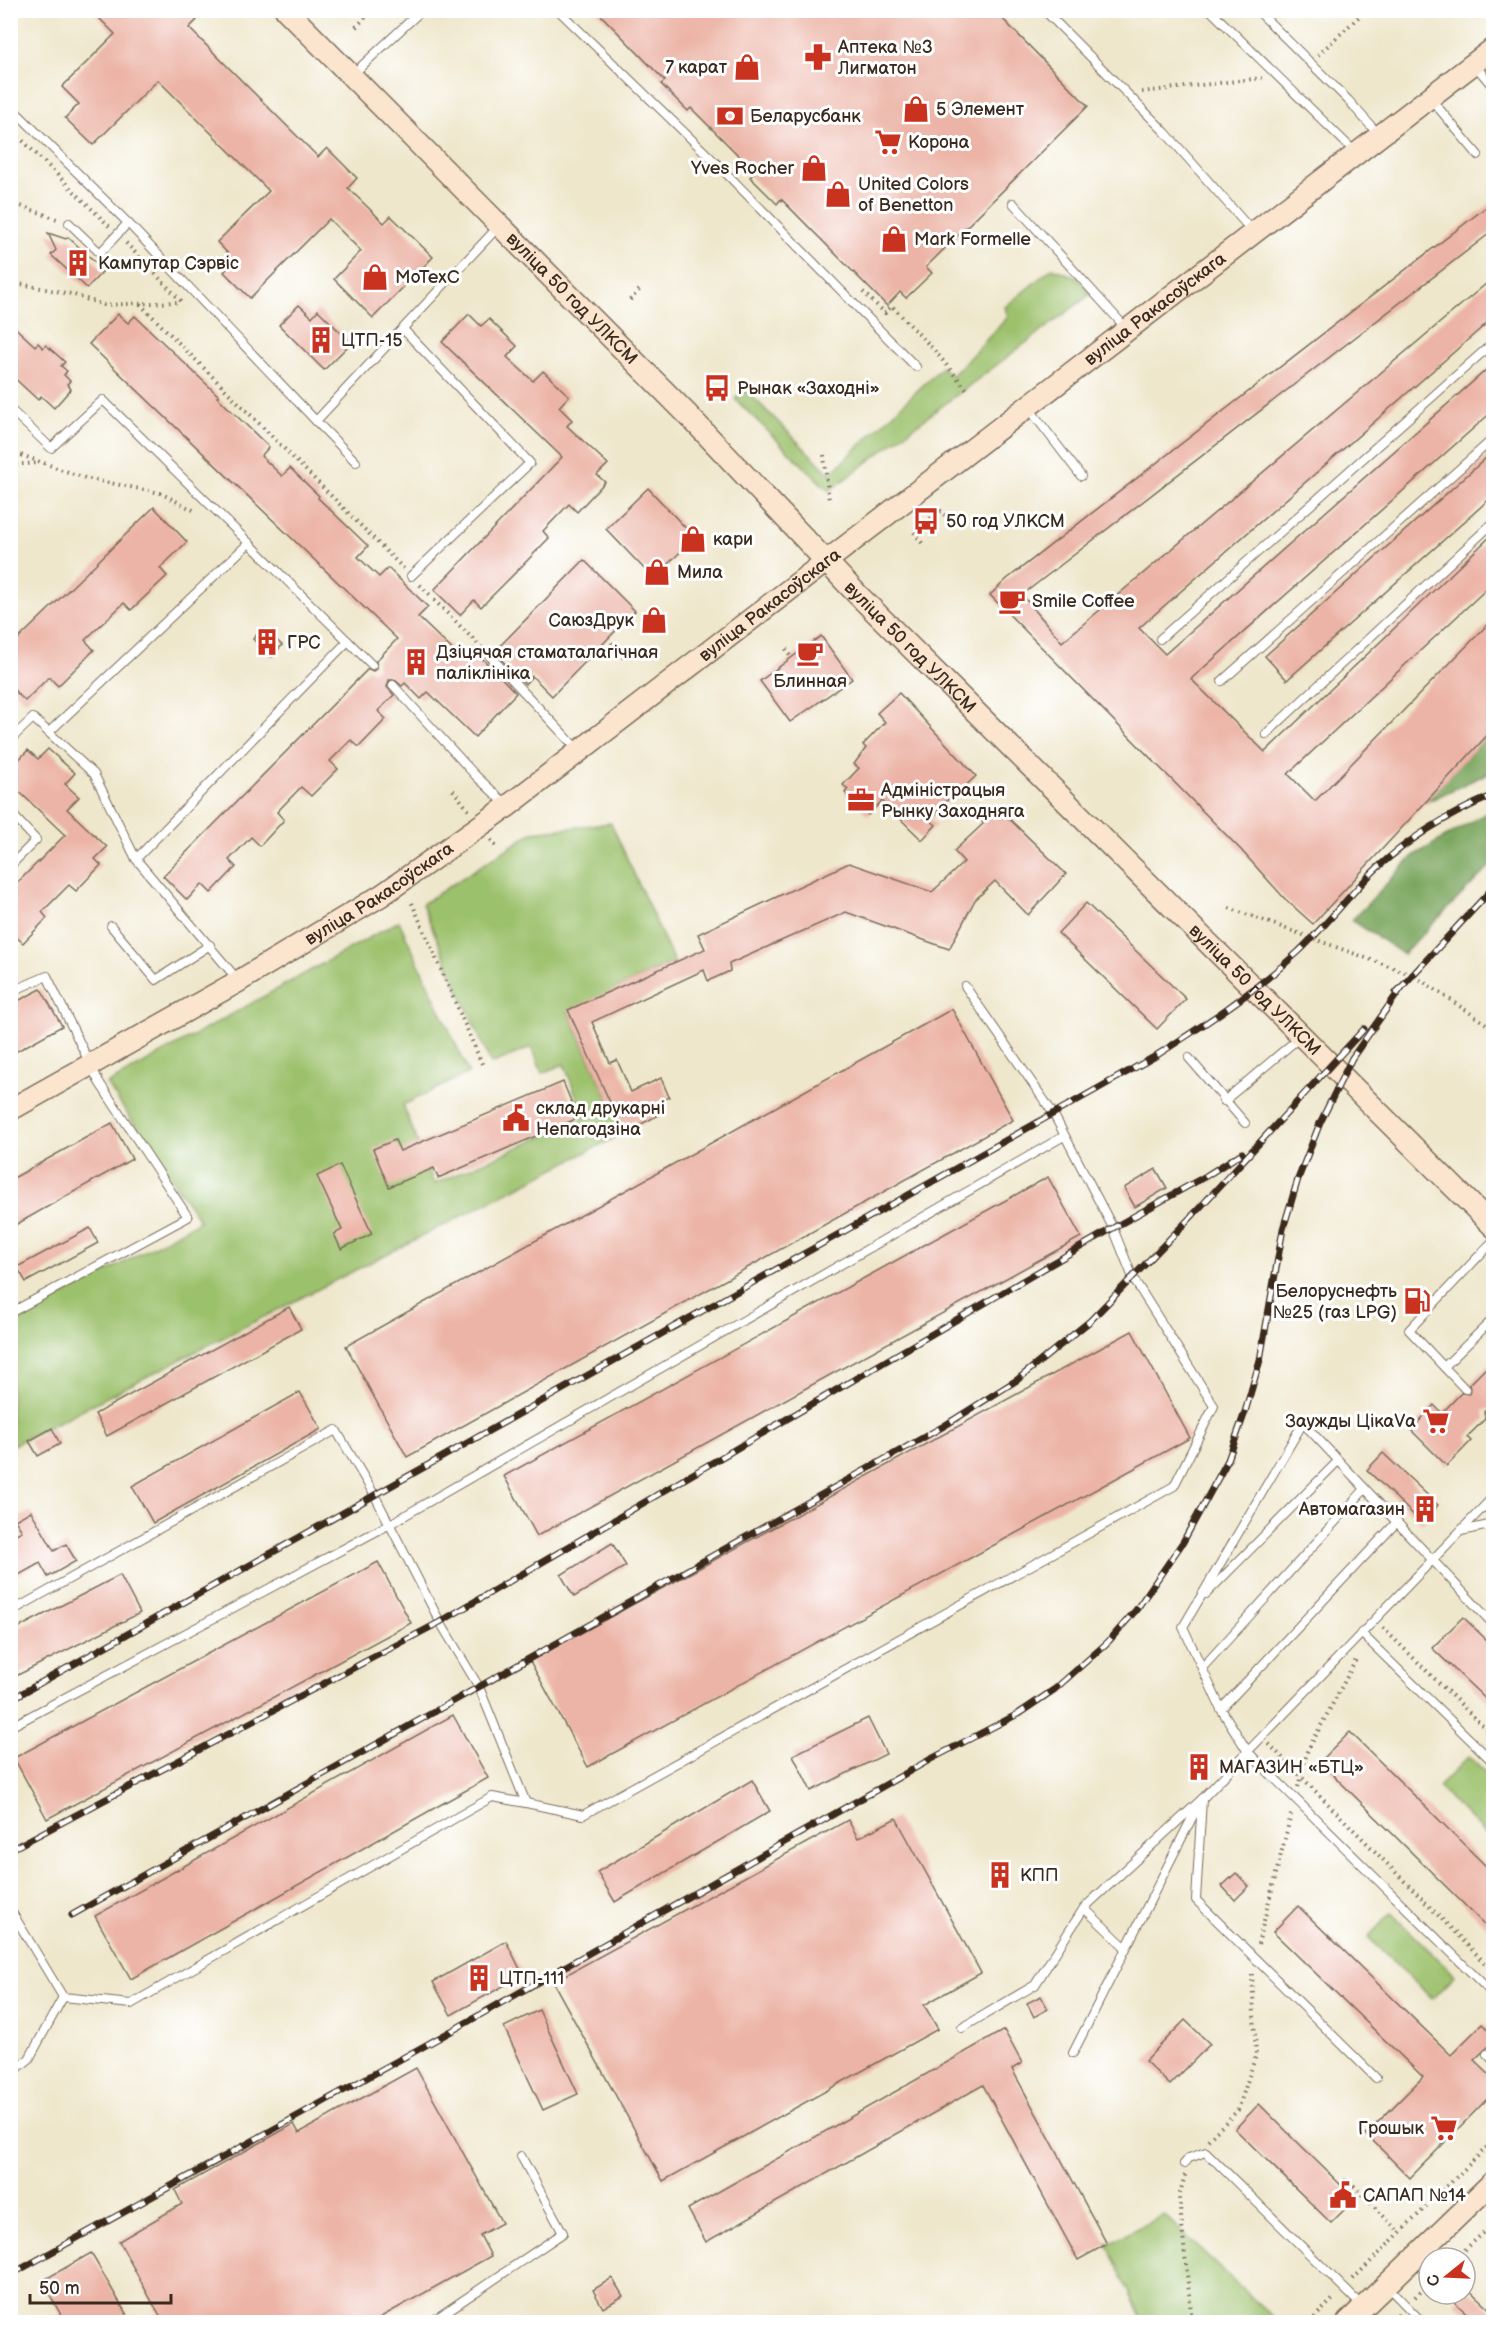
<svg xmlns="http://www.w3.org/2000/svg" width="1504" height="2333" font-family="'Balsamiq Sans',sans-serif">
<rect width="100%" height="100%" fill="#fff"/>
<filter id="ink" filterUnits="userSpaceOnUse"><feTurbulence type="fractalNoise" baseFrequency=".0167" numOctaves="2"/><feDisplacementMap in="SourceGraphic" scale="12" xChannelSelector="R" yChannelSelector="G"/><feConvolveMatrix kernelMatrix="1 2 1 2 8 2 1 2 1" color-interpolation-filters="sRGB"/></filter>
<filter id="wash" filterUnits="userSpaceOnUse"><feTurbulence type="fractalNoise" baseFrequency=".008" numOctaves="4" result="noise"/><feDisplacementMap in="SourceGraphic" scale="24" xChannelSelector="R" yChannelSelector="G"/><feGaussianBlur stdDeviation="1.35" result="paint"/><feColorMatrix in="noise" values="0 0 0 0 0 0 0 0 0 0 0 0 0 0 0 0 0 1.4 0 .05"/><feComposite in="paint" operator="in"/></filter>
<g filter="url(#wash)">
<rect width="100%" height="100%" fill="#efe7cc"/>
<g fill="#9cc16c" stroke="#6c7645" stroke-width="1.5">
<polygon points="1052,268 1076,277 1091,294 829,491 735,399 745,389 830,474 942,367 952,376 1008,317 1005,307"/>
<polygon points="611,823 674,962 568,1011 624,1133 11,1446 11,1324 200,1221 107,1084 399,921 469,1073 403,1105 434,1184 585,1118 564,1064 542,1073 532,1047 491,1064 422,904 533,832"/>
<polygon points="1469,1756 1493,1780 1493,1841 1438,1787"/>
<polygon points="1391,1913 1455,1975 1432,1999 1368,1937"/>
<polygon points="1164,2215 1278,2322 1143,2322 1107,2244"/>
</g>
<g fill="#7da760" stroke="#5c683f" stroke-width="1.5">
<polygon points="1493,729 1493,771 1424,803"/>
<polygon points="1493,809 1493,863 1403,954 1352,920 1413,856"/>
</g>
<g id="blocks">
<g fill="#ecb4a6">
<polygon points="91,10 187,10 197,20 189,28 318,157 327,148 357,178 348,188 384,223 391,216 433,257 373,318 334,279 361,251 329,219 250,298 224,272 235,261 217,242 269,191 158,80 93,145 65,118 79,104 62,87 115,34"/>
<polygon points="596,10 994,10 1088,106 926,267 932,273 906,298 900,292 887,306 781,199 777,204 750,177 755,172 691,108 688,111 661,84 665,81"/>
<polygon points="1494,201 1494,230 1022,595 1062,642 1494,277 1494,317 1139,628 1165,654 1494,363 1494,410 1191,679 1265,752 1494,533 1494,582 1288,774 1315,801 1494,618 1494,728 1313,924 1285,899 1241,850 990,595 1007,579"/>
<polygon points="48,233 66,239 68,237 104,270 87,288 51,255 56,250"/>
<polygon points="299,305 312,317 318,310 351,343 324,370 279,325"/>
<polygon points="118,314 128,323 135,316 219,396 217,397 269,447 261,456 282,476 290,468 319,496 318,498 368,546 358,557 379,577 388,568 428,607 418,617 462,659 472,648 516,693 475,737 428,692 421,699 405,683 402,686 395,680 389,680 387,687 394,695 378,711 386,719 359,747 351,740 330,761 338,769 311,796 301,787 277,812 284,820 260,846 251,837 229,860 236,867 211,893 202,884 187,900 163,876 368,669 373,671 377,669 376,661 397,639 89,344"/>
<polygon points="469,314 481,326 489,319 517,346 507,357 533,381 543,371 569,396 559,407 572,420 567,426 608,464 597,475 605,482 577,512 569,504 543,531 549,538 523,565 481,607 474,600 460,615 434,590 562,457 442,342"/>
<polygon points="10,323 35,346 38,343 43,348 46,345 65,362 61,366 67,371 64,375 70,381 67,384 71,389 54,408 41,396 38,400 10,374"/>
<polygon points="1494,451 1494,495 1287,680 1265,656"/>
<polygon points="648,488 695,538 653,578 606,529"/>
<polygon points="154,507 187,542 160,568 167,576 131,610 124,603 85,640 94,650 58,686 49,677 25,701 10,686 10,647"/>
<polygon points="584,560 635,611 552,696 532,676 525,684 494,652"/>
<polygon points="263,628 282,645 272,657 253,639"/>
<polygon points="821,636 852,679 790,722 760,681"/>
<polygon points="899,693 976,776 954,797 952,795 930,820 936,825 922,840 882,801 868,815 845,793 848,789 843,785 859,768 854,764 866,748 863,745 885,722 877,713"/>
<polygon points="48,749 75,773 65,784 79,797 67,809 107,847 95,859 101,865 76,891 69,885 42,912 47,918 23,943 10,931 10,890 65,835 10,783 10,769 28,750 38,759"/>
<polygon points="997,807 1066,874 1028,915 995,881 975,900 949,949 846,912 729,964 730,971 708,981 704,970 592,1022 610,1063 617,1060 631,1092 661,1078 669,1097 652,1105 657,1116 624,1133 568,1010 705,949 698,934 849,863 932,892 964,862 954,851 984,823 982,822"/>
<polygon points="1086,903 1186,999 1157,1029 1058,933"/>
<polygon points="41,989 62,1026 10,1055 10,1005"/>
<polygon points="952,1009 1013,1120 407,1457 346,1346"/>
<polygon points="563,1082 578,1118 438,1178 434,1168 389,1187 373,1149 395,1140 400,1151"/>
<polygon points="112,1123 132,1159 10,1228 10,1180"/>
<polygon points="340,1165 372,1234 341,1249 334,1234 342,1230 317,1176"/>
<polygon points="1156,1169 1167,1188 1135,1207 1124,1188"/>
<polygon points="1048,1177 1081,1237 537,1536 504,1476"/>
<polygon points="90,1228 98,1243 26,1282 17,1267"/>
<polygon points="289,1307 301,1329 107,1436 95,1414"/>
<polygon points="1132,1331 1190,1438 588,1767 530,1661"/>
<polygon points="1494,1360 1494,1410 1488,1409 1484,1411 1485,1419 1467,1437 1471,1441 1447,1466 1411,1430 1434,1405 1442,1413 1461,1393 1469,1394 1471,1390 1469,1385"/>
<polygon points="300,1392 321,1429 153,1523 132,1486"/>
<polygon points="52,1428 60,1444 38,1456 29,1441"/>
<polygon points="1383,1453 1438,1505 1422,1523 1367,1470"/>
<polygon points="31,1511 54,1551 66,1544 76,1561 48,1577 40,1563 10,1580 10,1537 22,1531 15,1520"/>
<polygon points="612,1543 626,1566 574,1597 561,1575"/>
<polygon points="378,1562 411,1623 47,1819 14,1758"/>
<polygon points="120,1575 140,1613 10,1679 10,1632"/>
<polygon points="1463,1617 1494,1647 1494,1707 1432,1648"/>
<polygon points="453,1715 488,1778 131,1979 95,1916"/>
<polygon points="868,1718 886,1754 811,1791 793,1755"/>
<polygon points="1350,1732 1494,1874 1494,1934 1320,1762"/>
<polygon points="752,1780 770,1811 615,1902 597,1872"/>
<polygon points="896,1818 981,1973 924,2005 938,2029 663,2181 553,1982 848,1820 858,1838"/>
<polygon points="1236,1873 1249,1886 1235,1900 1222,1886"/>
<polygon points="1298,1906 1451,2055 1482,2024 1494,2035 1494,2041 1474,2060 1494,2079 1494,2092 1410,2178 1366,2134 1423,2077 1273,1932"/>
<polygon points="506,1941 523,1975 451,2015 433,1982"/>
<polygon points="1041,1996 1048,2009 1034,2017 1027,2003"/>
<polygon points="539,2010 578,2094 543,2110 504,2027"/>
<polygon points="1185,2020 1210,2044 1170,2085 1145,2061"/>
<polygon points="1004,2030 1022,2063 1012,2069 1107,2244 1078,2260 983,2085 706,2242 688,2209"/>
<polygon points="416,2068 502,2223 480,2235 491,2256 372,2322 163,2322 119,2241 182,2204 175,2190 294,2124 299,2133"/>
<polygon points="1259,2104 1355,2199 1331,2223 1235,2129"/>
<polygon points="91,2253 131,2322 65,2322 42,2281"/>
<polygon points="612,2278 623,2296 603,2308 593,2290"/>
<polygon points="1467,2288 1494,2313 1494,2322 1477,2322 1455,2303 1462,2294 1465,2294"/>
</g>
</g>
</g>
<g filter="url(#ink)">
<use href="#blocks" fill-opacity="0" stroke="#7a6c5b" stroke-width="1.5"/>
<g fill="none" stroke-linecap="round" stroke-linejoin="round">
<defs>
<g id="service">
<polyline points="558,10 717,164 916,367"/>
<polyline points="1044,10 1165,132 1252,231"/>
<polyline points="1210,10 1355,152"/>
<polyline points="1257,10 1348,100 1378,134"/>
<polyline points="1474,64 1494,88"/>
<polyline points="352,75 422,10"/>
<polyline points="1430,98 1478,155"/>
<polyline points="10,106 128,223 316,421 499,226"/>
<polyline points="1013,203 1126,328"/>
<polyline points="69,223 100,253 128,223"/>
<polyline points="403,329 530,463 411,576"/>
<polyline points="1028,407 1081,476"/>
<polyline points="10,409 51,448 103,400 249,543"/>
<polyline points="316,421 356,462"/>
<polyline points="1160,639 1494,342"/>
<polyline points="490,656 579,751"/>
<polyline points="1222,681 1494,438"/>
<polyline points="393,685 475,775 507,805"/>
<polyline points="49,732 249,543 372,665"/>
<polyline points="1266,734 1494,522"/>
<polyline points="10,740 33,718 94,774 136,859"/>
<polyline points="10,812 36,840 10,866"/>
<polyline points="111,926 156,980 210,945"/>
<polyline points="237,979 136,859 348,641"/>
<polyline points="10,992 47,976 99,1082 188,1217 10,1313"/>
<polyline points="1189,1058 1245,1123"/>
<polyline points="1224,1101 1300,1037"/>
<polyline points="1444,1367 1409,1330 1494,1240"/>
<polyline points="1465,1389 1444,1367 1494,1318"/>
<polyline points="1489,1415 1494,1420"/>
<polyline points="1461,1531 1494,1524"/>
<polyline points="1206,1594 1338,1461"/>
<polyline points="10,1612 336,1430 375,1496 440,1622 479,1687 526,1803 583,1815 1174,1486 1214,1406 1133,1278 1113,1228 1053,1113 965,986"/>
<polyline points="1494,1625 1303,1423 1183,1627 1221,1709 1248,1752 1494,1995"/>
<polyline points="1361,1633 1494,1763"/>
<polyline points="1202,1668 1365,1489"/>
<polyline points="1221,1709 1396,1523"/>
<polyline points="10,1727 390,1524 1064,1136"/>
<polyline points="1202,1799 1196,1900 1376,2078"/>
<polyline points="1084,1908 1126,1948"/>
<polyline points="10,1909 63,1997 131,2004 492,1797 526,1803"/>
<polyline points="962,2028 1035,1985 1084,1908 1202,1799 1494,1496"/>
<polyline points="1073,2053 1198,1806"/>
<polyline points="1487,2054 1494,2061"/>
<polyline points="10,2074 29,2059 63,1997"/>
<polyline points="1184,2164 1189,2158 1206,2152 1362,2306"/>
<polyline points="1387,2286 1422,2322"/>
<polyline points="431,2322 563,2233 521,2156"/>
</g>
<g id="secondary">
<path id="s1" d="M286,10L688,415L857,594L1494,1227"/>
<path id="s2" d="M10,1110L239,981L382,895L508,806L1494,48"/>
<polyline points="1348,2322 1494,2181"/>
</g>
</defs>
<use href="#service" stroke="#7a6c5b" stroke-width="10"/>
<use href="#secondary" stroke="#7a6c5b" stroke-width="24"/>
<g stroke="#7a6c5b" stroke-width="4" stroke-dasharray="1.5 4.5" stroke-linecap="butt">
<polyline points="433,18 442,10"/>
<polyline points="356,27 373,10"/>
<polyline points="1318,55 1366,10"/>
<polyline points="1142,92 1262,78"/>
<polyline points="10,128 110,227"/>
<polyline points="10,202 57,219"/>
<polyline points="126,243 182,302"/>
<polyline points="10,282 71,294 104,305 180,302"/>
<polyline points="863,292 885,313 892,306 934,350 969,392"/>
<polyline points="630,300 642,287"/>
<polyline points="140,304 404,569"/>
<polyline points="10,451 85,478 160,493 197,512"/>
<polyline points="824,455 829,501"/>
<polyline points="10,465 39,463"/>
<polyline points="922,543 913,531 941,511 950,521"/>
<polyline points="420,585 430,595"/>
<polyline points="434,600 483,649"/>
<polyline points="611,643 624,658"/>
<polyline points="786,649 791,658"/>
<polyline points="453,790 469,811"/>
<polyline points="491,840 497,848"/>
<polyline points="412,903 483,1066"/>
<polyline points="1229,908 1413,975 1494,1029"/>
<polyline points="1383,1628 1494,1737"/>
<polyline points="1269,1744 1494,1972"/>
<polyline points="1298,1787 1307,1752 1357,1658"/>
<polyline points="1258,1944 1292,1811"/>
<polyline points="1208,2140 1238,2110 1256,2055 1252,1974"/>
<polyline points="1185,2175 1179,2197 1192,2322"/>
<polyline points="1341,2185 1347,2179 1399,2232"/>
<polyline points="1456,2258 1494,2223"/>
<polyline points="1353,2279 1494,2140"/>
<polyline points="1415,2297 1429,2284"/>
<polyline points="1310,2322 1335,2297"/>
<polyline points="1388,2322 1399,2313"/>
</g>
<use href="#service" stroke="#fff" stroke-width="8"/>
<use href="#secondary" stroke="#fbe5cf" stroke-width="21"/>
<defs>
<g id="rail">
<polyline points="1396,993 1494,887"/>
<path d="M10,1700L1154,1057C1204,1025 1253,993 1297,953C1325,927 1348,896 1375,870C1410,837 1449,814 1494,795"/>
<polyline points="10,1850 440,1622 1113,1228 1206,1176 1242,1153"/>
<polyline points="72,1915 944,1426 1017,1380 1090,1321 1193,1215 1364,1029"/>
<polyline points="10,2275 455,2029 931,1759 1018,1714 1055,1689 1108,1642 1136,1610 1183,1542 1228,1460 1245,1412 1260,1360 1283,1229 1298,1179 1320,1123 1352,1058 1402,987"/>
</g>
</defs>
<use href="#rail" stroke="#3b2a1e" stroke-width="7"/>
<use href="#rail" stroke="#fff" stroke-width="4.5" stroke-dasharray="14" stroke-linecap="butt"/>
</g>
</g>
<defs>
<symbol id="pharmacy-bare" viewBox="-9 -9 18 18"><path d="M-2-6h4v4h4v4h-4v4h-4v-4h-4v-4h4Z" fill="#c8321e" stroke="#fff" stroke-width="2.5" paint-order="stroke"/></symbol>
<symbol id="shop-bare" viewBox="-9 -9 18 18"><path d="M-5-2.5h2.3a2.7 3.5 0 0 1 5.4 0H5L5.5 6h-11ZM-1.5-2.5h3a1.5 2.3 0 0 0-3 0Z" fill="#c8321e" stroke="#fff" stroke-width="2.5" paint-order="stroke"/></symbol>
<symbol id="bank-bare" viewBox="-9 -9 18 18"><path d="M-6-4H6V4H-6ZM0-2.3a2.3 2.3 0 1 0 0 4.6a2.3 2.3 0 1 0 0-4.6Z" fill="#c8321e" stroke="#fff" stroke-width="2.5" paint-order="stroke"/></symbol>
<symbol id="supermarket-bare" viewBox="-9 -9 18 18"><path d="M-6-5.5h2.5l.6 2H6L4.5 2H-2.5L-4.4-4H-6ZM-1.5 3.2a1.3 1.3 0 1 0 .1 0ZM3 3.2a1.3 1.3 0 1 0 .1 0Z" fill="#c8321e" stroke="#fff" stroke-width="2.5" paint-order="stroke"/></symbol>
<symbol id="building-bare" viewBox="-9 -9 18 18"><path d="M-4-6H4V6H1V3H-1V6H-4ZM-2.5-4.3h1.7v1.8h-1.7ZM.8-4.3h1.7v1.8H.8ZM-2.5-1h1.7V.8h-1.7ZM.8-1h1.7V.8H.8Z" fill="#c8321e" stroke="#fff" stroke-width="2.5" paint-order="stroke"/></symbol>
<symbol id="bus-bare" viewBox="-9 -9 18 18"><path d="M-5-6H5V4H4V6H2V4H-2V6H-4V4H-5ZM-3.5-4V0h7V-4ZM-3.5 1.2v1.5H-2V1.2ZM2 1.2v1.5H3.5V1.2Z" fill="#c8321e" stroke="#fff" stroke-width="2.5" paint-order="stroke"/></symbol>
<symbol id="cafe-bare" viewBox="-9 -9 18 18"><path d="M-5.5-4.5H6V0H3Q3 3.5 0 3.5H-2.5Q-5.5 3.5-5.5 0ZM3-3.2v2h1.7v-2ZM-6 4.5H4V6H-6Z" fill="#c8321e" stroke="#fff" stroke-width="2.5" paint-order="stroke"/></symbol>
<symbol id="office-bare" viewBox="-9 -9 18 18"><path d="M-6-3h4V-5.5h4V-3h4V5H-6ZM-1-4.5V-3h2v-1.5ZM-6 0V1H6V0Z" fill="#c8321e" stroke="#fff" stroke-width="2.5" paint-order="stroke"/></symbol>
<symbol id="civic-bare" viewBox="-9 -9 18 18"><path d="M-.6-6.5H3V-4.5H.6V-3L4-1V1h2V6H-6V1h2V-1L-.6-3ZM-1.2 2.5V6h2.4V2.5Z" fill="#c8321e" stroke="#fff" stroke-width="2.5" paint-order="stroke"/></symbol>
<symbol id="fuel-bare" viewBox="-9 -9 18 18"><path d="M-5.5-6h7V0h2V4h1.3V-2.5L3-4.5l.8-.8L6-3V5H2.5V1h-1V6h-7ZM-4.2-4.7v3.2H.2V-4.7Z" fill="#c8321e" stroke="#fff" stroke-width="2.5" paint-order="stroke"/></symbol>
</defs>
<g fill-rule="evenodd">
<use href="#pharmacy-bare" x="799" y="38" width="38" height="38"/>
<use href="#shop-bare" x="728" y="48" width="38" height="38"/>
<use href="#shop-bare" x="897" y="90" width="38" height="38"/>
<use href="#bank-bare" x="711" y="97" width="38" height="38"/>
<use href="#supermarket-bare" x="869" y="123" width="38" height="38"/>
<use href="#shop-bare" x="795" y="149" width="38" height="38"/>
<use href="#shop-bare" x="819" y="175" width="38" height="38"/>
<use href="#shop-bare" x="875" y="220" width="38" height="38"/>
<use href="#building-bare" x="59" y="244" width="38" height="38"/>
<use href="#shop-bare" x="356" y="258" width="38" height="38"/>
<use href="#building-bare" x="302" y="321" width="38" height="38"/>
<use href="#bus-bare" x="698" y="369" width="38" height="38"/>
<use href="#bus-bare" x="907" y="502" width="38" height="38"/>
<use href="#shop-bare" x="674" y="520" width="38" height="38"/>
<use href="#shop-bare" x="638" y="553" width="38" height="38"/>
<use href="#cafe-bare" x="993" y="582" width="38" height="38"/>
<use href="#shop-bare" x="635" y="601" width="38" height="38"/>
<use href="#building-bare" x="248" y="623" width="38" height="38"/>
<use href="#cafe-bare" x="791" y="634" width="38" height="38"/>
<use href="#building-bare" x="397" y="643" width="38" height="38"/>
<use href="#office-bare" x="842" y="781" width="38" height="38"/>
<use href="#civic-bare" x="497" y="1099" width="38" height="38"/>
<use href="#fuel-bare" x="1398" y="1282" width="38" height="38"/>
<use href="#supermarket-bare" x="1417" y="1402" width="38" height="38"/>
<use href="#building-bare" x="1406" y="1490" width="38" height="38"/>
<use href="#building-bare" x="1180" y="1748" width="38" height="38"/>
<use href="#building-bare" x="981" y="1856" width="38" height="38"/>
<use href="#building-bare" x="460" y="1959" width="38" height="38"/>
<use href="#supermarket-bare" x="1425" y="2109" width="38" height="38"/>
<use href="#civic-bare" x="1324" y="2176" width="38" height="38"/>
</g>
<g text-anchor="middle" stroke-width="6" stroke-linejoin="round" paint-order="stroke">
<g font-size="18" fill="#3b2a1e" stroke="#fff" text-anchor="start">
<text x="838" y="53">Аптека №3<tspan x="838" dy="21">Лигматон</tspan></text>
<text x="727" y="73" text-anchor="end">7 карат</text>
<text x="936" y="115">5 Элемент</text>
<text x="750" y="122">Беларусбанк</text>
<text x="908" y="148">Корона</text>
<text x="794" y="174" text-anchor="end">Yves Rocher</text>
<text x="858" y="190">United Colors<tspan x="858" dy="21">of Benetton</tspan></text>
<text x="914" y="245">Mark Formelle</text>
<text x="98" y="269">Кампутар Сэрвіс</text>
<text x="395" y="283">MoTexC</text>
<text x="341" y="346">ЦТП-15</text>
<text x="737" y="394">Рынак «Заходні»</text>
<text x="946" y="527">50 год УЛКСМ</text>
<text x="713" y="545">кари</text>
<text x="677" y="578">Мила</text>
<text x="1032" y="607">Smile Coffee</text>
<text x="634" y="626" text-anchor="end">СаюзДрук</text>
<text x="287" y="648">ГРС</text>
<text x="436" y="658">Дзіцячая стаматалагічная<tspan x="436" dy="21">паліклініка</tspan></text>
<text x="810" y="687" text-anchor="middle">Блинная</text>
<text x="881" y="796">Адміністрацыя<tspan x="881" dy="21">Рынку Заходняга</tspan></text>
<text x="536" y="1114">склад друкарні<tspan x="536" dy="21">Непагодзіна</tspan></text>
<text x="1397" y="1297" text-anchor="end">Белоруснефть<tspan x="1397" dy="21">№25 (газ LPG)</tspan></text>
<text x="1416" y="1427" text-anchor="end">Заужды ЦікаVа</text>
<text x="1405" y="1515" text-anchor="end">Автомагазин</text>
<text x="1219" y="1773">МАГАЗИН «БТЦ»</text>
<text x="1020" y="1881">КПП</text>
<text x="499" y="1984">ЦТП-111</text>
<text x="1424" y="2134" text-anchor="end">Грошык</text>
<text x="1363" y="2201">САПАП №14</text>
</g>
<g font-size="18" fill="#3b2a1e" stroke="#fff">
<text dy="6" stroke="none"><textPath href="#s1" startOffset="406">вуліца 50 год УЛКСМ</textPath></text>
<text dy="6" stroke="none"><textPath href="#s2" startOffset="1400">вуліца Ракасоўскага</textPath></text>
<text dy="6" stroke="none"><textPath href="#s2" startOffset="914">вуліца Ракасоўскага</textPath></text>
<text dy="6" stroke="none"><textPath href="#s1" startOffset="892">вуліца 50 год УЛКСМ</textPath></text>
<text dy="6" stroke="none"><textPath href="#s2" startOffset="428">вуліца Ракасоўскага</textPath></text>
<text dy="6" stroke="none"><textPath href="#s1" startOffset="1378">вуліца 50 год УЛКСМ</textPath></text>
</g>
</g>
<rect width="1504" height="2333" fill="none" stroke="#fff" stroke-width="36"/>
<g transform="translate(1447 2276) rotate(252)"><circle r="28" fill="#ffffff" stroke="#b1aaa5" stroke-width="1.5"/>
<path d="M0-4.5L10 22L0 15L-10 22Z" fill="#c8321e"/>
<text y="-9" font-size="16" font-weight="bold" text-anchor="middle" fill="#3b2a1e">С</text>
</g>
<path d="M30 2294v9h141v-9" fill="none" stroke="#3b2a1e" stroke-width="3"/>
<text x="39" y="2294" font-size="18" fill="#3b2a1e" stroke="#ffffff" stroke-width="4.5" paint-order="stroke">50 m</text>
</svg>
